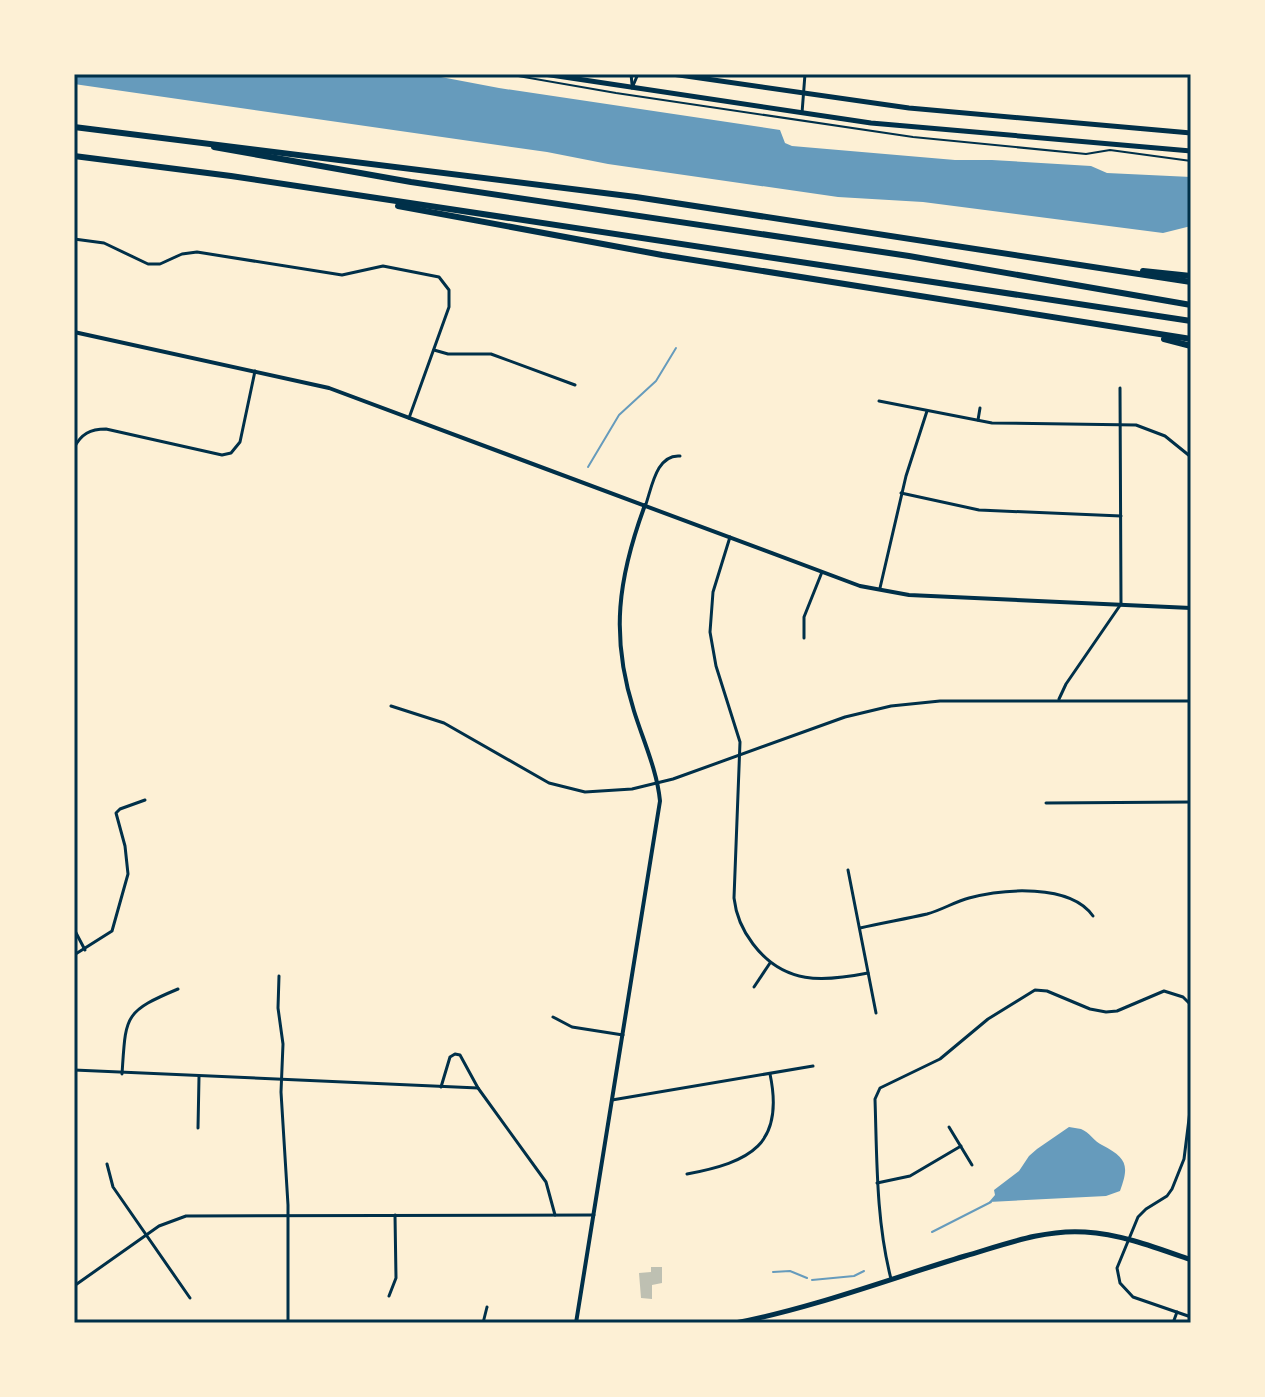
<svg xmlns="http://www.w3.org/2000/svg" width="1265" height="1397" font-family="Raleway,sans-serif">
<rect width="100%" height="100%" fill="#fdf0d5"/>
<g fill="#669bbc">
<polygon points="74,74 320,76 362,74 441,77 499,88 780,130 785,143 792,146 955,160 992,160 1091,166 1107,173 1191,177 1191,226 1163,233 923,202 838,197 608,164 547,152 74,84"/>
<path d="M1069,1127C1073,1128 1077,1128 1081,1129C1089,1132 1095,1142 1102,1145C1126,1158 1130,1164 1120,1191L1106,1196L989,1202L995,1195L994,1190L1019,1171L1029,1156L1037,1149Z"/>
</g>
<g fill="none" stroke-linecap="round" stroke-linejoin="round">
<g stroke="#669bbc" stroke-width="2">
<polyline points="588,467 619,415 656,381 676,348"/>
<polyline points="932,1232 991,1202"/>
<polyline points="773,1272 790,1271 807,1278"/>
<polyline points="812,1280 854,1276 864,1271"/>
</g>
</g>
<polygon fill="#bec0b2" points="651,1267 662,1267 662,1283 652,1285 652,1299 641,1298 639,1273 651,1272"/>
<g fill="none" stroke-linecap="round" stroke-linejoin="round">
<polyline stroke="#003049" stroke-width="2" points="506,74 616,93 913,137 1086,154 1110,150 1191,161"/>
<g stroke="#003049" stroke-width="3">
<polyline points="631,74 632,84"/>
<polyline points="632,88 638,74"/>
<polyline points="802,113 805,74"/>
<polyline points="74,239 104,243 148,264 160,264 182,254 197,252 342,275 383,266 439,277 449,290 449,307 409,418"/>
<polyline points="434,350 448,354 491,354 575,385"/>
<polyline points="879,401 992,423 1136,425 1165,436 1191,457"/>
<polyline points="978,420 980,408"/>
<path d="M74,448C81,434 90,429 106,429L222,455L231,453L240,442L255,371"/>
<polyline points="901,493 979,510 1121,516"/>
<path d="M646,504C652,486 657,454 680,456"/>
<path d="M730,537L713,592L710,632L716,666L740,742L734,898C736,916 743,931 753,944C784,985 823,982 868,973"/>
<polyline points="880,588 906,476 927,411"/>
<polyline points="804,638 804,617 822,572"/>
<polyline points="1059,699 1066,684 1121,604 1120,388"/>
<polyline points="391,706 444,723 549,783 585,792 632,789 673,779 845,717 891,706 940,701 1191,701"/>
<polyline points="1046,803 1191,802"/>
<polyline points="848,870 876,1013"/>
<path d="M860,928C882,923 905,919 927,914C942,910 954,902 969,898C1002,889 1070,883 1093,916"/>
<polyline points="74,929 85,950"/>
<polyline points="74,955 112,931 128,874 125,846 116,813 120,809 145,800"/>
<polyline points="279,976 278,1008 283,1044 281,1092 288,1205 288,1323"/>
<polyline points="754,987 770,963"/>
<polyline points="553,1017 572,1027 623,1035"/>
<polyline points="74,1070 478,1088"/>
<path d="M122,1074C126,1016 123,1012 178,989"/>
<polyline points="441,1087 450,1057 455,1054 460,1055 478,1088 546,1182 555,1215"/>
<polyline points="612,1100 813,1066"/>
<polyline points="1191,1103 1184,1159 1172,1189 1167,1196 1146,1209 1138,1217 1117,1268 1120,1283 1133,1297 1191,1317"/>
<polyline points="949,1127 972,1165"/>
<polyline points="198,1128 199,1077"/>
<polyline points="107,1164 113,1187 190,1298"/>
<path d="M687,1174C750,1162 785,1145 770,1074"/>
<polyline points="877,1183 910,1176 961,1146"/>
<path d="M891,1279C876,1220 877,1160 875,1099L880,1088L940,1059L988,1019L1035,990L1047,991L1090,1009L1106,1012L1117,1011L1164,991L1183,997L1191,1005"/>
<polyline points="74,1286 159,1226 186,1216 594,1215"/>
<polyline points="389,1296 396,1278 395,1215"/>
<polyline points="483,1323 487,1307"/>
<polyline points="1173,1323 1177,1312"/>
</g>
<g stroke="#003049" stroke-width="4">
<polyline points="74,332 329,388 860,586 909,595 1191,608"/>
<path d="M576,1323L660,801C657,770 643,740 634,711C610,636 618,578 645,505"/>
</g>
<g stroke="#003049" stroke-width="5">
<polyline points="544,74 871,123 1191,151"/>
<polyline points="672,74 909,108 1191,133"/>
<path d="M735,1323C813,1308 889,1279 965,1256C1003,1245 1044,1229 1085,1232C1121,1234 1157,1248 1191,1260"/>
</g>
<g stroke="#003049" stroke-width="6">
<polyline points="74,127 636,197 1191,282"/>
<polyline points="214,147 411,182 909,256 1191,305"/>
<polyline points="74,156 231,176 1191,321"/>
<polyline points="398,206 662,255 1191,339"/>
<polyline points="1143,271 1191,276"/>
<polyline points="1164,339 1191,346"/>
</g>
</g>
<rect width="1265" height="1397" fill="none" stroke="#fdf0d5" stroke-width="152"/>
<rect x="76" y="76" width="1113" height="1245" fill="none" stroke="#003049" stroke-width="3"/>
</svg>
